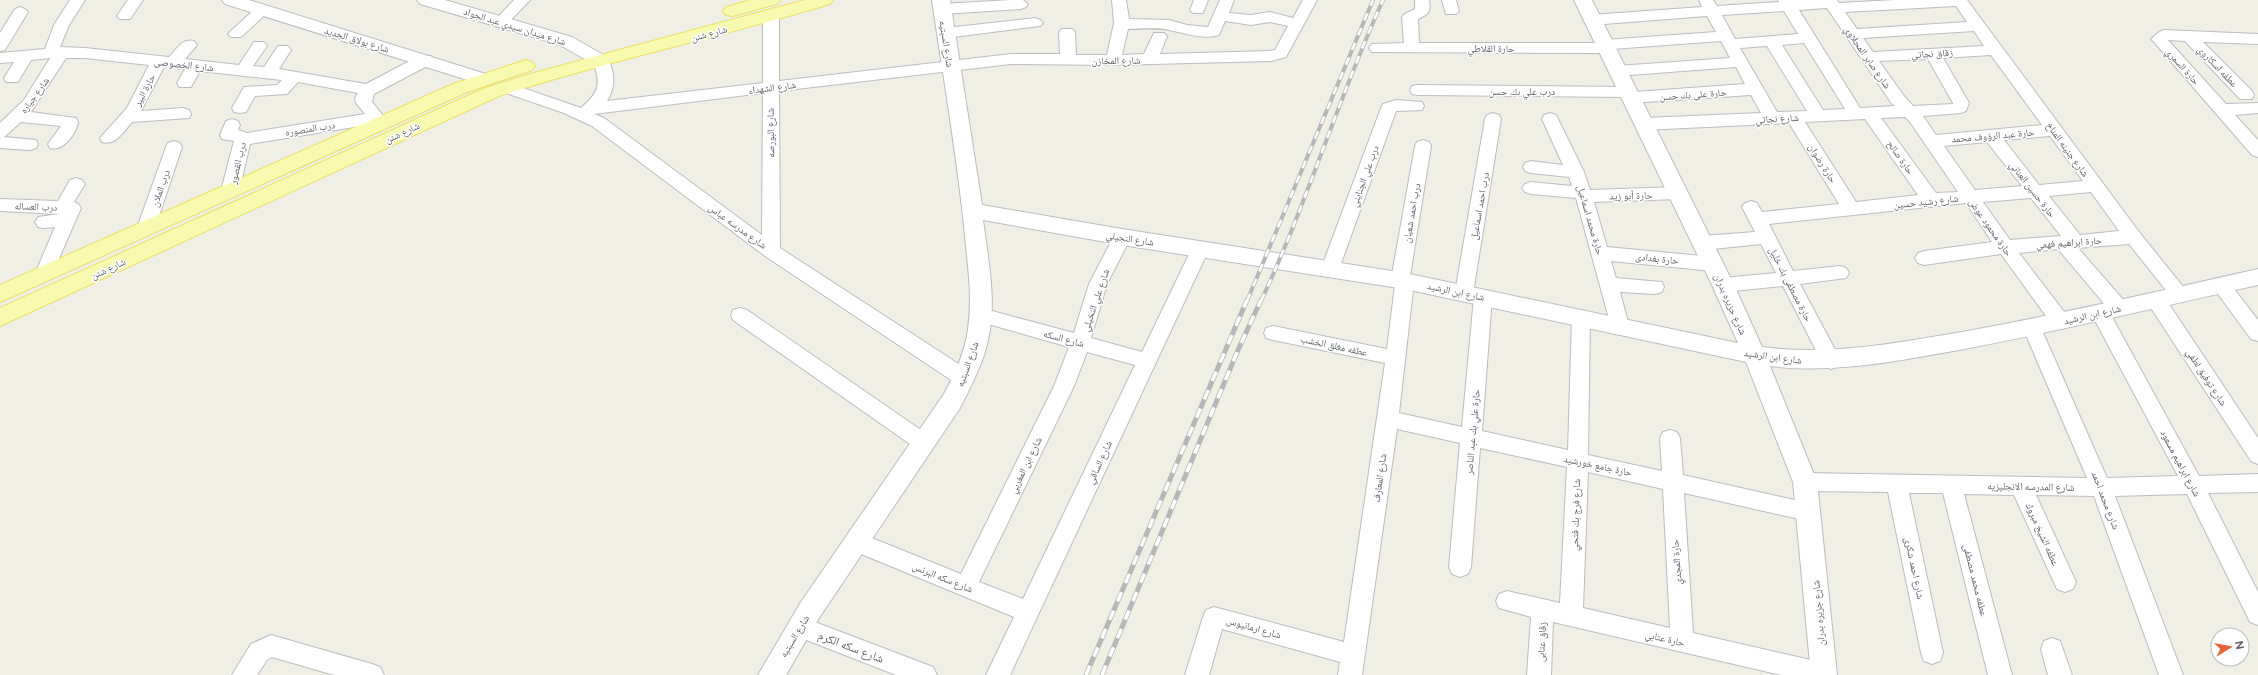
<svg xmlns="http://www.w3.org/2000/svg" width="2258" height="675" font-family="Figtree,'Noto Naskh Arabic',sans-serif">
<rect width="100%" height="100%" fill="#efefe6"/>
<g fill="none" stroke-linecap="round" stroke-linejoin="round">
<defs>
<g id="minor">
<path d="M70,0H85L69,25L60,47L85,48L169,57C177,49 182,38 194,41L197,45L185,59L239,65L254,42H264L267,46L253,66L264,67L278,46H288L291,50L279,69L366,84L419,56H431L433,60L431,64L374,94L372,102L389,123L387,127L381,129L373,124L250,144L239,191L236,195L230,197L224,195L221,191L234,141L222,139L220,135L226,121L232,119L238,121L240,125L238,130L247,133L365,114L356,103L355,98L358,93L298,82L287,94L255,96L246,112L240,113L234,112L232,108L244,87L277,85L282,80L200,71L191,87H179L177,83L185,69L164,67L141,111L183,108L189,110L191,114L189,118L132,122C124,131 116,146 102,142L100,138L127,108L149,65L85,58H66L31,112L76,118L78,122C76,134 63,152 50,148L48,144L61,126L21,122L4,137L36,140L38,144L36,148L30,150L0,148V123L24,100L50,58L31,60L18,82H6L4,78L14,62L0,63V53L45,49L54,25Z"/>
<polygon points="128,0 143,0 130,19 120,19 117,16"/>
<polygon points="514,0 530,0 507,24 497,24 494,21 497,18"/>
<polygon points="1011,0 1023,0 1028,4 1026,7 1021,9 942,14 937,12 934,9 937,6 942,4"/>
<path d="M1112,0H1126L1129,19L1169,20L1187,25L1208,27L1220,0H1234L1229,13L1251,15L1270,12L1293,18L1303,0H1317L1286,57L1271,61L1113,65L1011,64L779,91L780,248L971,372L974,378L971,384L964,386L957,384L765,256L592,126L564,113L500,91L498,87L500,83L506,82L581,108C600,91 601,85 593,61L595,57H607C615,71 616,87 607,101L763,83V16L766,13H776L779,16V81L1011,54H1060L1059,32L1062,29H1072L1075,32L1076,55H1107L1114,23ZM1225,21L1251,25L1270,22L1288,26L1275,50L1270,51L1160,54L1167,36L1164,33H1154L1144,54L1122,55L1128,29C1141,29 1157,27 1169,30C1185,33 1203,40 1219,35ZM763,93L762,235L604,118L594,114Z"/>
<polygon points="1194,0 1208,0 1203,13 1193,13 1190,10"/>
<path d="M1415,0H1429C1431,12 1429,14 1418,19L1419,43H1598L1604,40L1716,32L1707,16L1591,25L1586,23L1583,20L1586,17L1591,15L1702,7L1699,0H1713L1717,6L1779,2L1778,0H1837L1839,3L1895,0H1967L2139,232L2189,294L2187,299L2180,301L2173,299L2129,244L2078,248L2126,303L2128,308L2126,313L2119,315L2112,313L2058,249L2019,253L2068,317L2070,322L2068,327L2061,329L2054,327L2001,254L1924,265L1918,263L1915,258L1918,253L1924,251L1992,242L1966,203L1769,224L1793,271L1840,266L1846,268L1849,273L1846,278L1800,284L1841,361L1838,366L1831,369L1824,366L1783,286L1723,292L1717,290L1714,285L1717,280L1723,278L1776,273L1761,244L1703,250L1697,248L1694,243L1697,238L1703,236L1755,232L1742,207L1745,203L1751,201L1757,203L1762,212L1839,204L1789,123L1644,130L1638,128L1636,124L1638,120L1644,118L1761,113L1751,95L1630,103L1624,102L1622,97L1418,95L1412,94L1410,90L1412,86L1418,85L1627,87L1633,88L1635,92L1745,84L1736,67L1617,76L1611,75L1609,71L1611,67L1617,66L1730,58L1721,41L1612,49L1605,53L1372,52L1369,48L1372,44L1404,43L1402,17L1405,14L1415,9ZM1956,6L1967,22L1857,29L1845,12ZM1827,8L1892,104L1895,106L1860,108L1799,10ZM1784,11L1798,34L1735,39L1722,15ZM1974,31L1984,46L1873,52L1863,38ZM1804,43L1845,109L1823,110L1782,45ZM1767,46L1807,111L1777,112L1740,48ZM1991,55L2042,125L1936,135L1923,116L1961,113L1966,111L1969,103L1943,58ZM1928,59L1953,103V104L1913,106L1904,96L1879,61ZM1905,117L1910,122L1958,192L1936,193L1881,118ZM1865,119L1918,195L1856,202L1805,122ZM2050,136L2083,181L2039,185L2004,140ZM1987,142L2022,186L1975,190L1944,146ZM2091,192L2119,231L2080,235L2049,196ZM2031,198L2061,236L2010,240L1983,202Z"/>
<polygon points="1442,0 1456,0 1459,11 1456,14 1446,14"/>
<polygon points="262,5 267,7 270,10 267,13 241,37 231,37 228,34 231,31 257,7"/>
<polygon points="20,7 25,9 28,12 5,50 0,51 0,33 15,9"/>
<polygon points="1035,18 1040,20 1043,23 1040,26 946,38 941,36 938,33 941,30 946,28"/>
<polygon points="2164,30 2258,34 2258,44 2203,42 2252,91 2254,95 2252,99 2240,99 2185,41 2168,40 2226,104 2258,103 2258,113 2235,115 2258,140 2258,157 2252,155 2154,42 2151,39 2159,32"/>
<polygon points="1396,100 1422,102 1424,106 1422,110 1396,111 1339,269 1336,274 1330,276 1324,274 1321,269 1381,108 1383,104"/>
<polygon points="1493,113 1499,115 1501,119 1473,293 1471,298 1464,300 1457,298 1455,293 1485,119 1487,115"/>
<polygon points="1550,113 1556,115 1558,119 1584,172 1590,190 1678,187 1684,189 1687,193 1684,197 1678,199 1594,202 1607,247 1713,257 1719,259 1722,264 1719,269 1713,271 1611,261 1616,278 1662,282 1664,287 1662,292 1655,294 1620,292 1629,326 1627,331 1620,333 1613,331 1611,326 1576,198 1531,194 1525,192 1522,188 1525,184 1531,182 1572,186 1569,177 1531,173 1525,171 1523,167 1525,163 1531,161 1563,165 1542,119 1544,115"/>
<path d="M1423,140L1429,142L1431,146L1410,276L1414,281L1399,413L1462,427L1474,297L1476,292L1483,290L1490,292L1492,297L1482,431L1568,450L1572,317L1574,312L1581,310L1588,312L1590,317L1588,455L1662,471L1660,438L1663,432L1670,430L1677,432L1680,438L1683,475L1808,503L1815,505L1819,512L1815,519L1808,521L1684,493L1693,633L1824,663L1832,666L1835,675H1781L1553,622L1551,675H1527L1531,617L1499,608L1496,601L1499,594L1507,591L1560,603L1567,467L1480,448L1471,567L1468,574L1460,577L1452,574L1449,567L1460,443L1397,429L1362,675H1338L1340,662L1222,629L1209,675H1185L1203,617L1206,610L1214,607L1344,642L1385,363L1273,340L1266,338L1264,333L1266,328L1273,326L1387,349L1395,285L1391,280L1415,146L1417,142ZM1588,472L1663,489L1670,628L1583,608Z"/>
<polygon points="174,141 180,143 182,147 155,228 152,233 146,234 140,233 137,228 166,147 168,143"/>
<polygon points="76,178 82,180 85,184 74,202 78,204 81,208 50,279 44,281 38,279 35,274 55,227 44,228 38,227 35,222 38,217 59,214 0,211 0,199 58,201 70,180"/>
<path d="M1122,230L1128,232L1131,237L1107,284L1091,338L1142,352L1194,244L1200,242L1206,244L1209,249L1010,675H986L1014,617L849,549L846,542L849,535L857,532L961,574L1054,386L1069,347L974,320L972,315L974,310L981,308L1074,333L1089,284L1116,232ZM1087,352L1135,365L1023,599L979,582L1074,386Z"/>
<polygon points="2221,278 2227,280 2258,320 2258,341 2251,339 2215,290 2212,285 2215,280"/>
<polygon points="2156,293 2163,295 2258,438 2258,464 2251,461 2149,305 2147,300 2149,295"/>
<polygon points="2100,306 2107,308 2199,476 2258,474 2258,492 2208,493 2258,592 2258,625 2250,622 2187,494 2115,496 2183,675 2159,675 2094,496 2036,495 2076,582 2073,589 2065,592 2057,589 2014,495 1964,494 2012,675 1988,675 1943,493 1909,493 1943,653 1940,661 1932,664 1924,661 1921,653 1888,492 1805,491 1798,488 1795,482 1798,476 1805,473 2087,478 2023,328 2025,323 2032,321 2039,323 2041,328 2107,478 2178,476 2091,313 2093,308"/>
<polygon points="740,308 747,310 931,437 934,443 931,449 924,452 917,449 733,320 731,315 733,310"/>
<polygon points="799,616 933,667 937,675 896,675 791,634 788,627 791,620"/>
<polygon points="271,635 372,664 380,667 384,675 334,675 272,657 267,660 257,675 232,675 251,644"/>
<polygon points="2052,638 2060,641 2072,675 2048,675 2041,649 2044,641"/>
</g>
<g id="tertiary">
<polygon points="222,0 249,0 489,75 492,79 489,83 483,85 477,83 225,4"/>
<polygon points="417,0 445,0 572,37 607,57 610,61 607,65 601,67 595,65 560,45 420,4"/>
<path d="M932,0H950L982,205L1122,229L1405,273L1738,343L1712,285L1574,0H1592L1734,285L1762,347C1830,356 1895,343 1962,332C2062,314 2160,291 2258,269V285C2158,307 2059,331 1959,350C1896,361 1833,374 1770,366L1817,482L1837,675H1811L1793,482L1746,362L1405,289L1122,245L983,220C988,259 997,301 988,340C983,364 971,386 960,408L819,618L786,675H758L801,602L944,394C955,374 965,352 968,329C973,295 967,260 964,226C956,150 943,75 932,0Z"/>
</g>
<g id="primary">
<polygon points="751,0 780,0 777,4 732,16 726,15 723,11 726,7"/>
<path d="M805,0H833L830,4C720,37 608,61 499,96L0,326V308L485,88L530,74Z"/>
<polygon points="526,60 532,62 535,66 532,70 467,92 0,302 0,285 453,84"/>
</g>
</defs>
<use href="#minor" stroke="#bbbcc1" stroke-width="2"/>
<use href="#tertiary" stroke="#bbbcc1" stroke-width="2"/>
<use href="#primary" stroke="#ebdf64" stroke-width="2"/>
<use href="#minor" fill="#fff" fill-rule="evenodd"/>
<use href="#tertiary" fill="#fff" fill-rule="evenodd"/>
<use href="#primary" fill="#f8fbaf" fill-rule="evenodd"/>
<defs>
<g id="rail-far1">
<polyline points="1247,301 1373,0"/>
<path d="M1261,301C1307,203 1338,99 1383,0"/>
</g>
<g id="rail">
<polyline points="1086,675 1247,300"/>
<polyline points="1102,675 1238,350 1261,300"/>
</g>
</defs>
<use href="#rail-far1" stroke="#b6b7b7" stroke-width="4"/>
<use href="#rail" stroke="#b6b7b7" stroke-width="5"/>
<use href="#rail-far1" stroke="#fff" stroke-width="2.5" stroke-dasharray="8" stroke-linecap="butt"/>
<use href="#rail" stroke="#fff" stroke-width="3.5" stroke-dasharray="10" stroke-linecap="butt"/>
</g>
<g text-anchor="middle" stroke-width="3" stroke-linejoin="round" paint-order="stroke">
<g font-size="10" fill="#5e6066" stroke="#fff">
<text transform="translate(515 26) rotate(17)" y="4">شارع ميدان سيدي عبد الجواد</text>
<text transform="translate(709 33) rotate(-15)" y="4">شارع شنن</text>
<text transform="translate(357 39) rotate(17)" y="4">شارع بولاق الجديد</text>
<text transform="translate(947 44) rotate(81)" y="4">شارع السبتيه</text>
<text x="1491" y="52">حارة القلاطي</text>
<text transform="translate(1932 53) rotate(-3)" y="4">زقاق نجاتي</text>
<text transform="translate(1868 57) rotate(55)" y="4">شارع صابر المحلاوي</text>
<text transform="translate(1116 60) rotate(-1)" y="4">شارع المخازن</text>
<text transform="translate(184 64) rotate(6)" y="4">شارع الخصوصى</text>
<text transform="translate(2183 66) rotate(48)" y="4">حارة السمري</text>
<text transform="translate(2218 66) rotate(46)" y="4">عطفه اسكاروي</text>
<text transform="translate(772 87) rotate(-7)" y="4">شارع الشهداء</text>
<text transform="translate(144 90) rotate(-62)" y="4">حارة البير</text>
<text x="1522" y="95">درب علي بك حسن</text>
<text transform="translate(1693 94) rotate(-4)" y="4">حارة على بك حسن</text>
<text transform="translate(34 95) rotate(-54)" y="4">شارع جياره</text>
<text transform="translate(1777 118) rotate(-3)" y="4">شارع نجاتي</text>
<text transform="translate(310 128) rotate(-9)" y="4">درب المنصوره</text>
<text transform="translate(402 132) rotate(-25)" y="4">شارع شنن</text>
<text transform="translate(770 133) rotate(-91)" y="4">شارع البورصه</text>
<text transform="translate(1993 135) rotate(-5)" y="4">حارة عبد الرؤوف محمد</text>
<text transform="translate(2068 149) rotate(54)" y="4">شارع جنينه المناخ</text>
<text transform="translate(1901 157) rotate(55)" y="4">حارة صالح</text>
<text transform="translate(237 163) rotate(-76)" y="4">درب القصور</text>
<text transform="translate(1823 163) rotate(58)" y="4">حارة رضوان</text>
<text transform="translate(1364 176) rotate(-70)" y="4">درب علي الجنايني</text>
<text transform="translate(160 188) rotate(-71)" y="4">درب الملان</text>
<text transform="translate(2033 189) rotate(52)" y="4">حارة حسين العناني</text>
<text transform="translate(1631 195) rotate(-1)" y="4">حارة أبو زيد</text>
<text transform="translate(1926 201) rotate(-6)" y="4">شارع رشيد حسين</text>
<text transform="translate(36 206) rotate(2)" y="4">درب العساله</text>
<text transform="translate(1479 206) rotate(-80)" y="4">درب احمد اسماعيل</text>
<text transform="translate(1411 213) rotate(-80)" y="4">درب احمد شعبان</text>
<text transform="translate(1591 220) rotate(74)" y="4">حارة محمد اسماعيل</text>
<text transform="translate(738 226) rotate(36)" y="4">شارع مدرسه عباس</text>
<text transform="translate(1991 227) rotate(55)" y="4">حارة محمود عوض</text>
<text transform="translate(1130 238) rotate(9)" y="4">شارع النجيلي</text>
<text transform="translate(2069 242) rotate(-4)" y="4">حارة ابراهيم فهمي</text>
<text transform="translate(1657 258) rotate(6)" y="4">حارة بغدادى</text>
<text transform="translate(108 268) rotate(-25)" y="4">شارع شنن</text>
<text transform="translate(1791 284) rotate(63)" y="4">حارة مصطفى بك خليل</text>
<text transform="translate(1456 291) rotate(12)" y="4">شارع ابن الرشيد</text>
<text transform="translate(1095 300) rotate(-71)" y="4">شارع علي النخيلي</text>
<text transform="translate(1731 304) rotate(66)" y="4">شارع جزيره بدران</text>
<text transform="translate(2092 314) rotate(-13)" y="4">شارع ابن الرشيد</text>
<text transform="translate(1064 338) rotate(15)" y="4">شارع السكه</text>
<text transform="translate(1334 345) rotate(12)" y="4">عطفه مغلق الخشب</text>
<text transform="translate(1773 356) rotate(8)" y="4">شارع ابن الرشيد</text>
<text transform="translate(967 364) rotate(-70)" y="4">شارع السبتيه</text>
<text transform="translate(2207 377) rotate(57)" y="4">شارع توفيق لطفي</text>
<text transform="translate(1472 432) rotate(-85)" y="4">حارة علي بك عبد الناصر</text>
<text transform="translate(1099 462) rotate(-65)" y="4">شارع الساقي</text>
<text transform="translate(2181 463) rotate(62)" y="4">شارع ابراهيم مسعود</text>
<text transform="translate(1025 465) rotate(-64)" y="4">شارع ابن المغربي</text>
<text transform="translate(1598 465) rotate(12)" y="4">حارة جامع خورشيد</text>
<text transform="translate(1379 478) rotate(-82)" y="4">شارع المعارف</text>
<text transform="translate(2031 486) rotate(1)" y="4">شارع المدرسه الانجليزيه</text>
<text transform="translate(2106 500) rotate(69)" y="4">شارع محمد احمد</text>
<text transform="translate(1575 515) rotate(-88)" y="4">شارع فرج بك فتحي</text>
<text transform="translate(2043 534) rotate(66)" y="4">عطفه الشيخ مبروك</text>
<text transform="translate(1676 562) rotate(-94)" y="4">حارة المجدي</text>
<text transform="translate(1915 568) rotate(78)" y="4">شارع احمد شكرى</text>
<text transform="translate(943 577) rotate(22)" y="4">شارع سكه البرنس</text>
<text transform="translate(1976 580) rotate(76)" y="4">عطفه محمد مصطفى</text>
<text transform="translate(1818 613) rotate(-95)" y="4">شارع جزيره بدران</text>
<text transform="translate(1254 627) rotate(16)" y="4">شارع ارمانيوس</text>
<text transform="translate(794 636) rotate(-59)" y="4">شارع السبتيه</text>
<text transform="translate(1665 638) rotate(13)" y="4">حارة عتابي</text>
<text transform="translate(1541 642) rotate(-87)" y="4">زقاق عتابى</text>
</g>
<g font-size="12" fill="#5e6066" stroke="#fff">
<text transform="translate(851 647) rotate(21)" y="4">شارع سكه الكرم</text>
</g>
</g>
<g transform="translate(2230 647) rotate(79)"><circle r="19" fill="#ffffff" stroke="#bfbfc2"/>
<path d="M0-3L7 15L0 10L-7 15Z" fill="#e1683a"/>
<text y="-6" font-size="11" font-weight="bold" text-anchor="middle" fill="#5e6066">N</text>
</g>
</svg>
